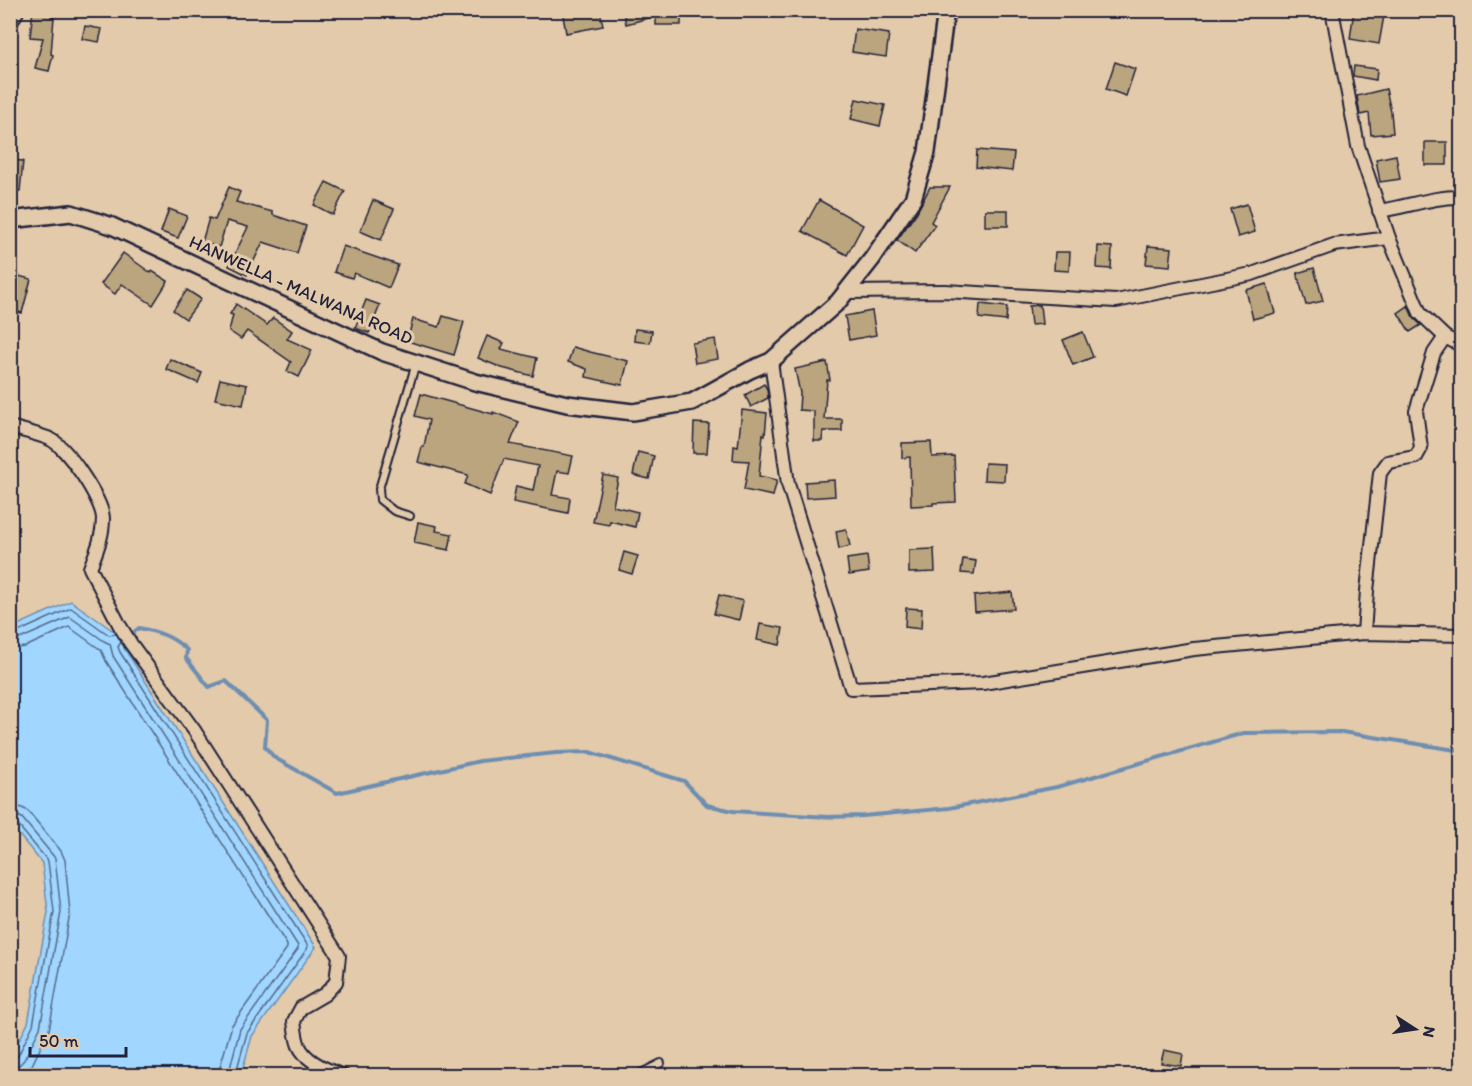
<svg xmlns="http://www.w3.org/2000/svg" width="1472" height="1086" font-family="Itim,sans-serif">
<rect width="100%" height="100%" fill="#e2caab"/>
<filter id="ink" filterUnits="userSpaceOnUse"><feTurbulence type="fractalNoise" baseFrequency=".0167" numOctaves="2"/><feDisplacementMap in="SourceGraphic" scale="12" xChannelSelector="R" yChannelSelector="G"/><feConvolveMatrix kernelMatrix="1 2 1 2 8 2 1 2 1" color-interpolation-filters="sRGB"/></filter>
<g filter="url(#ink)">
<polygon fill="#a0d6ff" stroke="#6e8eb1" stroke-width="1.5" points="71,601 112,630 120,626 131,644 124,648 316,947 252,1036 241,1075 11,1075 10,1058 28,1023 48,912 42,863 11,825 11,623 18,625"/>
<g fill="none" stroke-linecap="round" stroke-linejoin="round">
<g stroke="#546a89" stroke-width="1.5">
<polyline points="10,629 20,631 71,608 109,635 116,634"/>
<polyline points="10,637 17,639 22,638 70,617 104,641 110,644 113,656 298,946 298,949 240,1029 228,1076"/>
<polyline points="121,642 118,647 120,652 308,946 307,949 247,1033 235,1076"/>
<polyline points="10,646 18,648 25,647 69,627 101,650 106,661 287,945 287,948 232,1025 220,1067 219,1076"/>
<polyline points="10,805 20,807 28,811 61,851 65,860 70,913 49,1030 32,1065 25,1072 14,1076"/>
<polyline points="10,814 17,815 22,818 55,858 61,912 40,1028 24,1060 19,1065 10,1067"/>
<polyline points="10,822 17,824 48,861 54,912 33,1025 18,1056 15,1059 10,1059"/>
</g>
<path stroke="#6e8eb1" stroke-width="4" d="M130,635L139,628C159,632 172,636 187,650L186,658L209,687L226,681L267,720L265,747L275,758L337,793L480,761L556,753L589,752L684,781L707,805L733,811L828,817L863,816L949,808L1057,787L1244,733L1342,732L1462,751"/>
</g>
<g fill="#bba57e" stroke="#22223b" stroke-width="1.5">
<polygon points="33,10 53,10 51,17 54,17 51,54 53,55 49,71 35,68 43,38 30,37"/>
<polygon points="562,10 600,10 603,26 566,33"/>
<polygon points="623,10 681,10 681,25 656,25 656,16 626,24"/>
<polygon points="1354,10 1385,10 1379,44 1350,39"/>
<polygon points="85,26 102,29 99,42 82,39"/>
<polygon points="855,29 889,34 886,57 852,52"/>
<polygon points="1115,62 1135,69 1126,96 1106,89"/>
<polygon points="1354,66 1377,69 1376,80 1353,76"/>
<polygon points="1386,89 1391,112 1393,133 1371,135 1369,113 1360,115 1357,96"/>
<polygon points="856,99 885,105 880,126 851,119"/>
<rect x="1425" y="142" width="22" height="23"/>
<polygon points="977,150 1014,153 1012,171 976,167"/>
<polygon points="1396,155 1400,179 1380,182 1376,159"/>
<polygon points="10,160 23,161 20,191 10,190"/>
<polygon points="326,182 345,191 333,215 314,205"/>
<polygon points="229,187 240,192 236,202 273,212 273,215 306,226 297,253 263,242 247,275 229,266 248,227 227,221 219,247 202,242 209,218 215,220"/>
<polygon points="930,187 950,187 931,222 935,225 915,253 897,240 917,212"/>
<polygon points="373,200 394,209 381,240 360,231"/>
<polygon points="819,200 863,225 847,255 802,231"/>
<polygon points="1247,204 1255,232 1238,237 1230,209"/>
<polygon points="169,209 187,216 178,238 161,232"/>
<rect x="985" y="210" width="23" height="16"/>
<polygon points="343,246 398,265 389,288 354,273 352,278 334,272"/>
<polygon points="1098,246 1112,247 1111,269 1097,268"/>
<polygon points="1148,246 1172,248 1170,266 1146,264"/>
<polygon points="1055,252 1070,252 1069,271 1054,270"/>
<polygon points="123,253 151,273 152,271 168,281 153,305 122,284 115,294 101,284"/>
<polygon points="1314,268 1323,301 1306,305 1297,273"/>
<polygon points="10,274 31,279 22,313 10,310"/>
<polygon points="1267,284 1275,313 1253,319 1246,290"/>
<polygon points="187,290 201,299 186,319 173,310"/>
<polygon points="366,300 380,305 369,333 355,328"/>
<polygon points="236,304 267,325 273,318 292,331 287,339 312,350 299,377 287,371 291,362 247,331 241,339 229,331 233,315 230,314"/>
<polygon points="980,304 1007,307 1006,321 979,318"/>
<polygon points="1040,305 1042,324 1031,325 1029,306"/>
<polygon points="1408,306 1413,317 1421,325 1410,332 1398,313"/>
<polygon points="872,311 876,335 849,340 845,316"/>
<polygon points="443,316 464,322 454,355 407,341 413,319 439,327"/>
<polygon points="635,329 652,331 650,343 634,341"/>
<polygon points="1083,332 1093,357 1073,365 1063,340"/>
<polygon points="487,336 504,343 501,349 537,358 533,376 502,368 478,358"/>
<polygon points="715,339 718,359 695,363 692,343"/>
<polygon points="573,347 590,352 628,361 622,385 586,377 587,369 568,362"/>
<polygon points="170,359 202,373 198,383 166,369"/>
<polygon points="827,362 830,380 827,380 824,419 842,419 842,431 823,431 822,441 814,441 814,411 799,410 800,393 795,369"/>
<polygon points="220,379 247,385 243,405 215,399"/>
<polygon points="764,384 767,389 768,398 751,407 745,395"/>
<polygon points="421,394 493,414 493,412 519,422 510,444 573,456 569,473 557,471 552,495 570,498 568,513 513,502 516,486 533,490 538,466 504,459 490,495 465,484 468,475 418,462 422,447 424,447 429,420 415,416"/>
<polygon points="742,410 767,413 765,435 763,434 759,476 777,480 773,496 744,490 749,461 733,460 734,446 738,447"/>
<polygon points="694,423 709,424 707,453 693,453"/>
<polygon points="931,442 932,457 954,456 956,502 933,503 933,505 911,506 910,457 902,458 902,443"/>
<polygon points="638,452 654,456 649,479 633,475"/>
<polygon points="985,463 1005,464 1004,481 984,480"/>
<polygon points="603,475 618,478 613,506 638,512 635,527 610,521 609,525 593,522"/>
<polygon points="834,480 835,496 806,498 805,482"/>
<polygon points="418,522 437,526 436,531 452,534 449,550 414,543"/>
<polygon points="846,529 850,546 839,549 836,531"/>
<polygon points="934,549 935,572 909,573 909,550"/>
<polygon points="624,552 638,556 632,574 619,570"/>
<polygon points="867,556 869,572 849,575 847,559"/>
<polygon points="963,559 976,561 974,574 961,573"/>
<polygon points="1012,592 1014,609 975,612 974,596"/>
<polygon points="719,595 743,601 739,620 714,614"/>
<polygon points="906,608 922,609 921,629 905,627"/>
<polygon points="760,624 783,628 780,645 757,640"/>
<polygon points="1164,1050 1183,1054 1181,1066 1161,1063"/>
</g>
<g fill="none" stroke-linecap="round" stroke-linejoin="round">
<defs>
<g id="service">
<polyline points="410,516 394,511 380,500 379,489 416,363"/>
<polyline points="635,1076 661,1063"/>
</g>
<g id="minor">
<polyline points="1332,10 1358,146 1389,238 1420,313 1445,337 1462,346"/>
<polyline points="10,24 18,10"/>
<path d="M1379,211C1407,207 1434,196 1462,197"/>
<polyline points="845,292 945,291 1116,301 1252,274 1334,245 1389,238"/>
<polyline points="771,361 788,484 851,688 983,683 1194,649 1364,633 1462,635"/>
<path d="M10,427C24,431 38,434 50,439C67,447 103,501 103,519C103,537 96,552 90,568L120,626L131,644L194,730L339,956L336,982L325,994L301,1008L294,1021C295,1029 296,1039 299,1046C306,1062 329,1071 344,1076"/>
<polyline points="1364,633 1367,591 1380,473 1388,462 1416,457 1421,448 1416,411 1434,353 1445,337"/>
</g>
<polyline id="tertiary" points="10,220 71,213 112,226 382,352 475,382 567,404 633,412 692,402 750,370 771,361 838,302 872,259 913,199 927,152 946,10"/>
</defs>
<use href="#service" stroke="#22223b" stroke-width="10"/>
<use href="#minor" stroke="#22223b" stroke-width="16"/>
<use href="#tertiary" stroke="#22223b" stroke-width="20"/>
<use href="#service" stroke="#e2caab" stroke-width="6"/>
<use href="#minor" stroke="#e2caab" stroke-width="12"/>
<use href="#tertiary" stroke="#e2caab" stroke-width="15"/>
</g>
</g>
<g text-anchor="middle" stroke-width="6" stroke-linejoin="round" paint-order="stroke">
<g font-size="18" fill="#22223b" stroke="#e2caab">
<text transform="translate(301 290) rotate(24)" y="6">HANWELLA - MALWANA ROAD</text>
</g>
</g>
<rect width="1472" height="1086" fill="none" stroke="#e2caab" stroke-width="36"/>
<rect x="18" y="18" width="1436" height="1050" fill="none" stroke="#22223b" stroke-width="2" filter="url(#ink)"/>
<g transform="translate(1415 1029) rotate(102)" stroke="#e2caab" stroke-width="4.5" paint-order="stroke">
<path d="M0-4.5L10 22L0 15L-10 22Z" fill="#22223b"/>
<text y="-9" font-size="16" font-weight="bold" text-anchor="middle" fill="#22223b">N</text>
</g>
<path d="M30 1047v9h96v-9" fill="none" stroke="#22223b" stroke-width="3"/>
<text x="39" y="1047" font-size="18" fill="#22223b" stroke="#e2caab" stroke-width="4.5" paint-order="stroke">50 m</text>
</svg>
